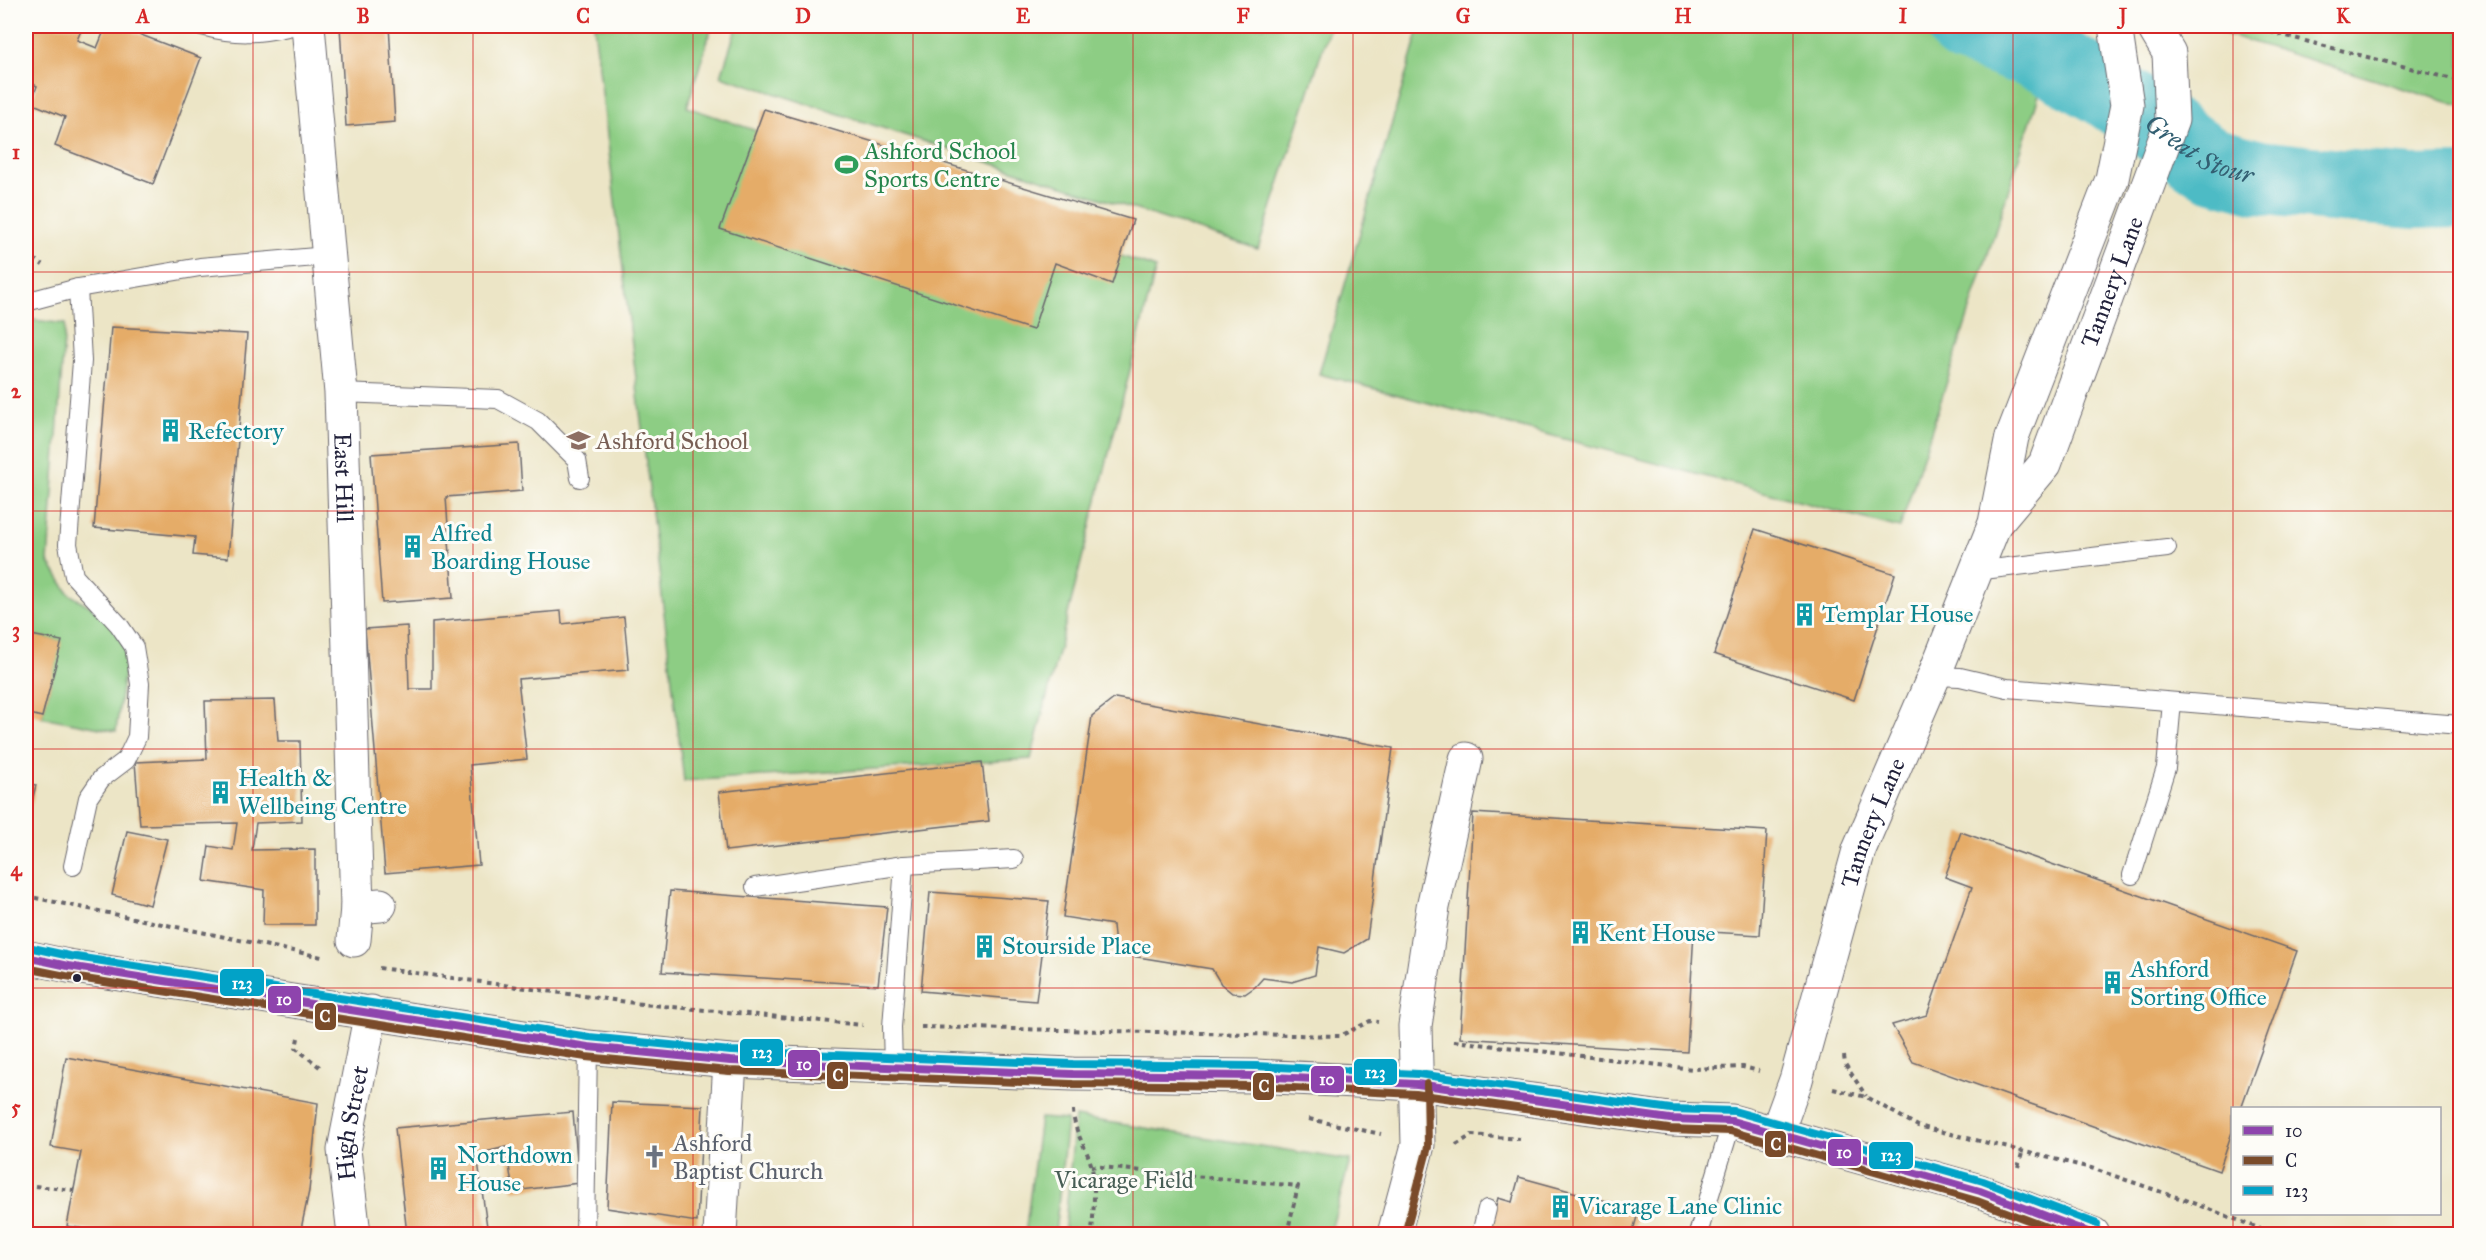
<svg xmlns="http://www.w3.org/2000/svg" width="2486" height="1260" font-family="'IM FELL Great Primer',serif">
<rect width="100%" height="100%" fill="#fdfcf7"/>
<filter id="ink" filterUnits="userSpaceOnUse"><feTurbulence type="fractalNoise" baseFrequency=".0167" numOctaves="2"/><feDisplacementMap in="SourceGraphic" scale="12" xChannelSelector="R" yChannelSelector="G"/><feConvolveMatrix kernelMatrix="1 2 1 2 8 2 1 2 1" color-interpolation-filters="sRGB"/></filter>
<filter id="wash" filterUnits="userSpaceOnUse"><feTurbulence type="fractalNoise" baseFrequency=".008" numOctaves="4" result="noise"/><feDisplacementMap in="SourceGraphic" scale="24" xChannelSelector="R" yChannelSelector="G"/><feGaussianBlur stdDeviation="1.35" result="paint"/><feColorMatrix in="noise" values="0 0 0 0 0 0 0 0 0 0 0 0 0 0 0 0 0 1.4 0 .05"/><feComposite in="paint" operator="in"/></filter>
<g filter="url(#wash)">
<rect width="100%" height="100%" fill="#ece5c6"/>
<g fill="#8dcd84" stroke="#587860" stroke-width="1.5">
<polygon points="594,26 712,26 687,107 1156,268 1031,759 684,781"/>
<polygon points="737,26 1330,26 1258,249 721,76"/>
<polygon points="1420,26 1897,26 2046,73 1900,528 1319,374"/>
<polygon points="2200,26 2460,26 2460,106"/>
<polygon points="26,319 65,324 48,561 69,594 105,615 128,643 116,731 42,717 61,641 26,634"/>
<polygon points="1075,1117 1350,1160 1330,1234 1064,1234"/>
<polygon points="1040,1118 1067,1120 1055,1234 1025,1234"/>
</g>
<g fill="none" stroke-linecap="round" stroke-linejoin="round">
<path stroke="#4dbbc5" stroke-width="74" id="s1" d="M1964,26L2044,56L2104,89L2211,164L2259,177L2330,185L2413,192L2460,191"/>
</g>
<g id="blocks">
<g fill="#e5ac68">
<polygon points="26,26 83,26 77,40 97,48 106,26 118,26 201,58 153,184 55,146 65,117 31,103 37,86 26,81"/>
<polygon points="340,26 389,26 395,122 346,126"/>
<polygon points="764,109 1133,220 1112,284 1055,263 1033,330 720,229"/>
<polygon points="111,327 247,334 228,558 193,555 195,537 94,528"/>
<polygon points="519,444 522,491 446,497 453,598 382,603 371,454"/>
<polygon points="1755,529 1895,574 1854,700 1714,654"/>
<polygon points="561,611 562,624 624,617 629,670 518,679 527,759 470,765 479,865 385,873 365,629 407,626 409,689 432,689 432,622"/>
<polygon points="26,634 62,641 42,717 26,713"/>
<polygon points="1115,698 1393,748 1367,939 1344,953 1319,947 1315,975 1292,982 1263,978 1255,987 1245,994 1232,993 1221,984 1212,969 1132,956 1115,947 1113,925 1063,917 1092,716"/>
<polygon points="275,700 278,741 300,741 302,821 256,823 252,850 315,849 315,925 263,925 264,890 204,881 209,846 233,850 237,823 140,825 135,762 207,759 205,701"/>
<polygon points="982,762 989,821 726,851 719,792"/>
<polygon points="26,783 36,785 26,826"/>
<polygon points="1473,813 1767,831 1760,935 1694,931 1687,1052 1460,1038"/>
<polygon points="127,831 167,839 150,905 112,895"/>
<polygon points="1961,832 2297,951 2241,1108 2232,1108 2232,1132 2219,1171 1913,1062 1892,1025 1927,1015 1972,887 1945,877"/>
<polygon points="670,891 887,907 878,985 662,972"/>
<polygon points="930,892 1049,901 1036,1001 921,991"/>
<polygon points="66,1057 318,1103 309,1191 300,1234 114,1234 67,1226 81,1152 51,1147"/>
<polygon points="612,1102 703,1106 697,1222 607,1208"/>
<polygon points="573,1112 579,1183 513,1191 506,1147 477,1154 488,1234 407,1234 395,1128"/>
<polygon points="1519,1177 1639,1210 1632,1234 1488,1234 1498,1198 1512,1202"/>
</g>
</g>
</g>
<g filter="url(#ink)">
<use href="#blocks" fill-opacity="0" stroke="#69666c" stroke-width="1.5"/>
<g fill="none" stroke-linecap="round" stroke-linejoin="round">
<defs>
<g id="lane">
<path d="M202,26C235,35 259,34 292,26"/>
<polyline points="26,302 78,288 200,267 327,256"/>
<polyline points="341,393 498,399 538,421 577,460 580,478"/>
<polyline points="1975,571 2167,548"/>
<polyline points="1934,676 1960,677 2007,688 2460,725"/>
<polyline points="73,866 88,798 101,779 126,760 137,737 140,684 134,647 119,625 74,576 68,544 82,361 78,288"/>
<polyline points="2132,875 2166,768 2172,702"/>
<polyline points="755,887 904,865 1014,859"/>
<polyline points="893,1068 892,1027 904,865"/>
<polyline points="585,1234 588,1047"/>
<polyline points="1481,1234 1487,1209"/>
<polyline points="1698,1234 1732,1121"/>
</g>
<g id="street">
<path id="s2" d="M308,26L341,393L357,907L380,905"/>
<path id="s3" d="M1998,520L2045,464L2172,120L2169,53L2153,26"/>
<polyline points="354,940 357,907"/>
<path id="s4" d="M1777,1132L1796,1080L1859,850L1934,676L1995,523L2012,437L2112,179L2127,105L2115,26"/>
<path id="s5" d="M354,1234L344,1150L371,1012"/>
<polyline points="720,1234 730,1061"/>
<polyline points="1394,1234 1418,1145 1415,1026 1433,907 1466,759"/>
</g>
<polyline id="primary" points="26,957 68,966 588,1047 730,1061 1073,1074 1255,1076 1417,1084 1670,1119 1732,1121 1980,1191 2093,1234"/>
</defs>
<use href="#lane" stroke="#69666c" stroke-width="20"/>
<use href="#street" stroke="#69666c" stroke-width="35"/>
<use href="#primary" stroke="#69666c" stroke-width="35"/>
<g stroke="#69666c" stroke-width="4" stroke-dasharray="4.5 4.5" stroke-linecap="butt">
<polyline points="2253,26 2267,31 2460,81"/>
<polyline points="26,254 43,265"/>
<polyline points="26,896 322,957"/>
<polyline points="379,968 642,1004 863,1025"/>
<polyline points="921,1027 1340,1036 1370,1021 1378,1022"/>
<polyline points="298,1038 296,1048 322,1069"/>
<polyline points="1454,1041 1693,1069 1743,1067 1759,1071"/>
<polyline points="1844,1056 1845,1064 1866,1096"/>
<polyline points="1833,1089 1866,1097 1918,1126 2091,1168 2185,1200 2274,1234"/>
<path d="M1073,1110C1074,1135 1087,1146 1092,1168C1096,1190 1093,1213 1092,1234"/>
<polyline points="1309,1119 1381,1134"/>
<polyline points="1456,1145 1472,1135 1520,1139"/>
<polyline points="1091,1166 1298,1186 1287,1234"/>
<polyline points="2018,1167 2023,1150"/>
<polyline points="26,1185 74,1190"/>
</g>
<use href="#lane" stroke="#fff" stroke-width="18"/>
<use href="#street" stroke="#fff" stroke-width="33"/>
<use href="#primary" stroke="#fff" stroke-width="33"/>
<defs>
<polyline id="bus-1" points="26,957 68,966 588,1047 730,1061 1073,1074 1255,1076 1417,1084 1670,1119 1732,1121 1980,1191 2093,1234"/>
<g id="bus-2">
<polyline points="26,968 66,976 586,1057 729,1071 1073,1084 1255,1086 1416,1094 1669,1129 1730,1131 1977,1201 2065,1234"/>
<polyline points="1405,1234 1428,1147 1427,1084"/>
</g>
<polyline id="bus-3" points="28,947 70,956 589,1037 731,1051 1073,1064 1256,1066 1418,1074 1671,1109 1734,1111 1983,1181 2097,1224"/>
</defs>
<use href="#bus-1" stroke="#fdfcf7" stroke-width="12"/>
<use href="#bus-2" stroke="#fdfcf7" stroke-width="12"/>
<use href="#bus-3" stroke="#fdfcf7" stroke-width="12"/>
<use href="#bus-1" stroke="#8e44ad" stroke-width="8"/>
<use href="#bus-2" stroke="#7a4b2a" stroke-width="8"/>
<use href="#bus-3" stroke="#02a2c7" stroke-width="8"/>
</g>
</g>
<path fill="none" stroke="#d62828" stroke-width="1.5" stroke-opacity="0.55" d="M253,26V1234M473,26V1234M693,26V1234M913,26V1234M1133,26V1234M1353,26V1234M1573,26V1234M1793,26V1234M2013,26V1234M2233,26V1108M26,272H2460M26,511H2460M26,749H2460M26,988H2460M2233,1214V1234"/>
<defs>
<symbol id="stadium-bare" viewBox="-9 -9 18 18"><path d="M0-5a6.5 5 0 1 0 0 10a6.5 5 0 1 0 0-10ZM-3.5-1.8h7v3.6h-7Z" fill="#2e9e5b" stroke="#fdfcf7" stroke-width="2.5" paint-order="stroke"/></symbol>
<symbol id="building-bare" viewBox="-9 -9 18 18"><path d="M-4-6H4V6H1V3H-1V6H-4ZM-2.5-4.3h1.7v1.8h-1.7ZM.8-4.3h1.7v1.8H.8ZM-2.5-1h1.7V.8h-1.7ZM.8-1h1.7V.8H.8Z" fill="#0f9aa8" stroke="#fdfcf7" stroke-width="2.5" paint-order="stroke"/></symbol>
<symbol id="school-bare" viewBox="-9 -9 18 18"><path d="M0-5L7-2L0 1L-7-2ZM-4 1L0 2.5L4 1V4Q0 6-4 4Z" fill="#8d6e63" stroke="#fdfcf7" stroke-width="2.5" paint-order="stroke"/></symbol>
<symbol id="church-bare" viewBox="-9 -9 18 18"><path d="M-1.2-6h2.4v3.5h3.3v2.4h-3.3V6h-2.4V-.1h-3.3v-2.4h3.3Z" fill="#6b7280" stroke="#fdfcf7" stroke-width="2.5" paint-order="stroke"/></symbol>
</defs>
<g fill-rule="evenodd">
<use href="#stadium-bare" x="830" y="148" width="33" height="33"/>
<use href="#building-bare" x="154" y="414" width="33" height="33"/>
<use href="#school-bare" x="562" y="424" width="33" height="33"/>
<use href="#building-bare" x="396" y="530" width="33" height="33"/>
<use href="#building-bare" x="1788" y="598" width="33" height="33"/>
<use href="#building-bare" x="204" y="776" width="33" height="33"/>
<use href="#building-bare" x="1564" y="916" width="33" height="33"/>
<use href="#building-bare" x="968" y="930" width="33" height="33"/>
<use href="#building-bare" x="2096" y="966" width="33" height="33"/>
<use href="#church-bare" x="638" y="1140" width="33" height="33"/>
<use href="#building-bare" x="422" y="1152" width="33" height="33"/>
<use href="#building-bare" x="1544" y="1190" width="33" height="33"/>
</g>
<circle fill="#22223b" stroke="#fdfcf7" stroke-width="2" cx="77" cy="978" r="5"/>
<g text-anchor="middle" stroke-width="6" stroke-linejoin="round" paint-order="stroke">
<g font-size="24" fill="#27864d" stroke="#fdfcf7" text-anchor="start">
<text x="864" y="159">Ashford School<tspan x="864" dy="28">Sports Centre</tspan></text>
</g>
<g font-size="24" fill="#22223b" stroke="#fdfcf7">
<text dy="8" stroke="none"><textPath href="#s3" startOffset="267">Tannery Lane</textPath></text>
<text dy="8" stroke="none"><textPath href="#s2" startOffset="453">East Hill</textPath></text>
<text dy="8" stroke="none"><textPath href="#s4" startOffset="324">Tannery Lane</textPath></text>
<text dy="8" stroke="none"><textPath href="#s5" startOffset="112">High Street</textPath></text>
</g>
<g font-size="24" fill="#0d838f" stroke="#fdfcf7" text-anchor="start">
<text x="188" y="439">Refectory</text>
<text x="431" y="541">Alfred<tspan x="431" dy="28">Boarding House</tspan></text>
<text x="1822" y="622">Templar House</text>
<text x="238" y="786">Health &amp;<tspan x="238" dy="28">Wellbeing Centre</tspan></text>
<text x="1598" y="941">Kent House</text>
<text x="1002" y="954">Stourside Place</text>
<text x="2130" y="977">Ashford<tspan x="2130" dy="28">Sorting Office</tspan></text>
<text x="457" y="1163">Northdown<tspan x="457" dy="28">House</tspan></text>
<text x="1578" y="1214">Vicarage Lane Clinic</text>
</g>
<g font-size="24" fill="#785e54" stroke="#fdfcf7" text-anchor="start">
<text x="596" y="449">Ashford School</text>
</g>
<g font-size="24" fill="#5b616d" stroke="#fdfcf7" text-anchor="start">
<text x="673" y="1151">Ashford<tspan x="673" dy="28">Baptist Church</tspan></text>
</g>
<g font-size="24" fill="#475e55" stroke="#fdfcf7">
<text x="1124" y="1188">Vicarage Field</text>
</g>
<g font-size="26" font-style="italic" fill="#335f72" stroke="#fdfcf7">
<text dy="9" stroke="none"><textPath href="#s1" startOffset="268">Great Stour</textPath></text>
</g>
</g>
<g stroke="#fdfcf7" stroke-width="2">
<rect x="219" y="968" width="46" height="29" rx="6" fill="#02a2c7"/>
<rect x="267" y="985" width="35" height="29" rx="6" fill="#8e44ad"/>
<rect x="314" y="1002" width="23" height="29" rx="6" fill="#7a4b2a"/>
<rect x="739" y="1038" width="45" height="29" rx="6" fill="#02a2c7"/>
<rect x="787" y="1049" width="34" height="29" rx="6" fill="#8e44ad"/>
<rect x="1353" y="1058" width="45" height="28" rx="6" fill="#02a2c7"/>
<rect x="826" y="1061" width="23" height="29" rx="6" fill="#7a4b2a"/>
<rect x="1310" y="1065" width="35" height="29" rx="6" fill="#8e44ad"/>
<rect x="1252" y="1072" width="23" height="29" rx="6" fill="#7a4b2a"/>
<rect x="1764" y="1130" width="23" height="28" rx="6" fill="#7a4b2a"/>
<rect x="1827" y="1138" width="35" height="29" rx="6" fill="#8e44ad"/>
<rect x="1868" y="1141" width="46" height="29" rx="6" fill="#02a2c7"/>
</g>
<g font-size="16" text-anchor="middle" font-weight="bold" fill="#fff">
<text x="242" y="989">123</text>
<text x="284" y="1005">10</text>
<text x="325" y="1022">C</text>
<text x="762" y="1058">123</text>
<text x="804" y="1070">10</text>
<text x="1375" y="1078">123</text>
<text x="838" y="1081">C</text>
<text x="1327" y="1085">10</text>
<text x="1264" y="1092">C</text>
<text x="1776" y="1150">C</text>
<text x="1844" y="1158">10</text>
<text x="1891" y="1161">123</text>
</g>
<rect width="2486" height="1260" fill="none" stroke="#fdfcf7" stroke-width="66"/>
<rect x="2231" y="1107" width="210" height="108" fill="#fdfcf7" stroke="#a5a5ac" stroke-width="1.5"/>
<rect x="2243" y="1126" width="30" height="9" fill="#8e44ad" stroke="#a5a5ac" stroke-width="1.5"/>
<text x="2285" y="1137" font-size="18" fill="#22223b">10</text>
<rect x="2243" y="1156" width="30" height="9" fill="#7a4b2a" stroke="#a5a5ac" stroke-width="1.5"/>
<text x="2285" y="1167" font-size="18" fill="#22223b">C</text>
<rect x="2243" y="1186" width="30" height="9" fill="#02a2c7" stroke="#a5a5ac" stroke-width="1.5"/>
<text x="2285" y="1197" font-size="18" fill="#22223b">123</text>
<rect x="33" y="33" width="2420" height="1194" fill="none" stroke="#d62828" stroke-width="2"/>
<g font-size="20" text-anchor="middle" font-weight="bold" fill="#d62828">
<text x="143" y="23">A</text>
<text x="363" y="23">B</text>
<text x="583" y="23">C</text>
<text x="803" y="23">D</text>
<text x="1023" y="23">E</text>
<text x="1243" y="23">F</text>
<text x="1463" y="23">G</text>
<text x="1683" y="23">H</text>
<text x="1903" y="23">I</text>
<text x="2123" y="23">J</text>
<text x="2343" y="23">K</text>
<text x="16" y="159">1</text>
<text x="16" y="398">2</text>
<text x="16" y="637">3</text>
<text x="16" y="876">4</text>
<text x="16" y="1114">5</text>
</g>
</svg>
